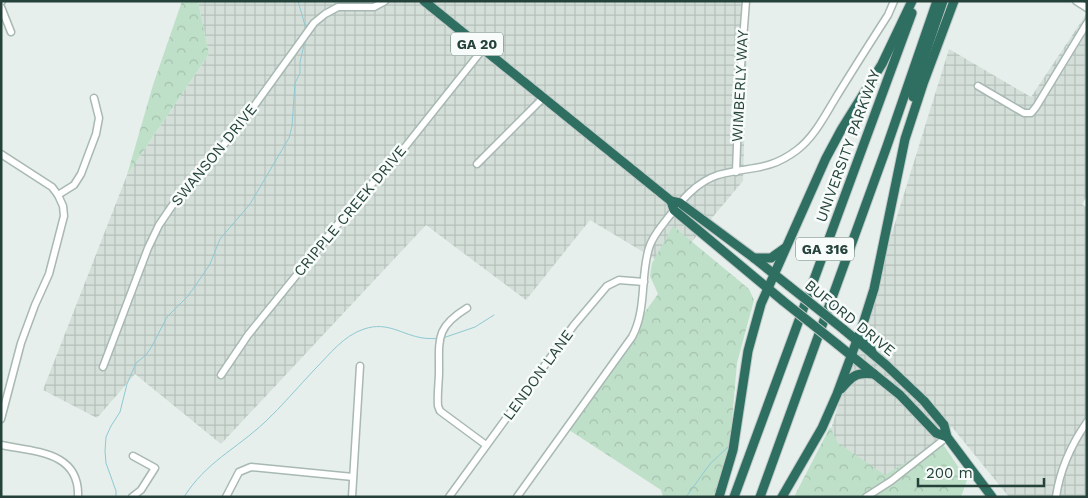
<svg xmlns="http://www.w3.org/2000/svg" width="1088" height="498" font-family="'Work Sans',sans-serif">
<defs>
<pattern id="industrial-grid" width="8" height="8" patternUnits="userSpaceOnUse" patternTransform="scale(1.25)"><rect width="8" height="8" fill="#d4dfda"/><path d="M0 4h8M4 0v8" fill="none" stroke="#b6c1bc"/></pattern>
<pattern id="forest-crowns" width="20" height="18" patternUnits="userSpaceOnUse" patternTransform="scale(1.25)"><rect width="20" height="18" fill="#bfe0c8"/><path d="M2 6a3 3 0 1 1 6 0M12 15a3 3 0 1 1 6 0" fill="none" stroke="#a4c1ad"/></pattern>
</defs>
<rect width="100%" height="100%" fill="#e6efeb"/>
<g fill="url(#industrial-grid)">
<polygon points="198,1 748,1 743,181 669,269 665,265 590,220 526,300 426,225 221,444 135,374 97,418 43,390 127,175 209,54"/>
<polygon points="1087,13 1087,196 1082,204 1087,208 1087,497 1009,497 952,427 888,480 826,445 949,49 1031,97"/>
</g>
<g fill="url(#forest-crowns)">
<polygon points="182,1 198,1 209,54 127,175 153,85"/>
<polygon points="673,226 749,289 754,300 737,363 729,455 714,497 663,497 661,490 563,426 658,294 650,276 652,263"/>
<polygon points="830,427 838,443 885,475 941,441 967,480 961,497 794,497"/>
</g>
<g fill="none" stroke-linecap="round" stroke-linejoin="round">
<g stroke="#8ec9d4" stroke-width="1">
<polyline points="298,1 306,29"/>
<polyline points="443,338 475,327 494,315"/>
<polyline points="116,497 116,491 106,463 105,451 106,437 111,426 120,412 127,384 136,363 146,355 152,346 167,317 188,296 202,276 210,264 220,239 250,204 289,138 292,126 295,83 300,73 300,62 305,41"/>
<path d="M184,497C206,462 235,450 265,422C282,406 298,387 315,369C330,354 343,336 364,329C388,321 402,335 423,338C428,339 434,338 439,339"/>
<polyline points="686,497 710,464 730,445"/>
</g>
<defs>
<g id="minor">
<polyline points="1076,1 1087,8"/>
<polyline points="1,2 2,1"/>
<polyline points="1,7 11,32"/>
<polyline points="978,86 1024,113 1031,113 1036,107 1087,23"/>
<polyline points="1,154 52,187 58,195 63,206 64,216 49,274 35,305 21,343 1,419"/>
<polyline points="477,164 543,98"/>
<polyline points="736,172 739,92 746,1"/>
<polyline points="58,195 74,185 81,174 96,134 99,118 94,98"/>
<path d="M467,308C436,327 439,338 439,371C439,383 437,394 438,406L440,411L486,445"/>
<polyline points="103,367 148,248 159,225 176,200 239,127 314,23 325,14 338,7 374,7 385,1"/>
<polyline points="221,375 248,335 359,198 405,147 483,49"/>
<path d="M1,445C34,452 80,451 78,497"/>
<polyline points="132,497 141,490 155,468 133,456"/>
<polyline points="226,497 239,472 251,467 353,477"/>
<polyline points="352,497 360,366"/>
<polyline points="449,497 574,325 607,286 619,280 644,282"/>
<path d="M517,497L632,337C647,309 640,277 649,248C652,237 660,228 667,219C681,201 696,182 718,175C749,166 768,172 797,150C814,137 824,117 835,99C852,71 870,43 888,15L894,1"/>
<polyline points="866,497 891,481 947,437"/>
<path d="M1056,497C1060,469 1071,445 1087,422"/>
</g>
<g id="highway">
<polyline points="424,1 671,201 680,203 754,258 789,286"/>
<polyline points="913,97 922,63 943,1"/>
<polyline points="671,201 674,210 783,301"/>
<polyline points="754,258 771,258 785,248"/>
<polyline points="863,324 866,337 872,352"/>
<polyline points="843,329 886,365 924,401 944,425 947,437 992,497"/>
<polyline points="837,344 900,395 936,433 947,437"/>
<path d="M841,389C852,376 856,372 874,374"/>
<polyline points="719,497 733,450 748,351 761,304 826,158 841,130 882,64 912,1"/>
<polyline points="734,497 912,13"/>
<polyline points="760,497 887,146 937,1"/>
<polyline points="782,497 822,428 837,394 863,324 874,289 905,139 923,84 954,1"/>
</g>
</defs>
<use href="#minor" stroke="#a8b8b2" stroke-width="9"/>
<use href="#highway" stroke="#c2cac8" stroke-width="11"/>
<use href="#minor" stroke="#fff" stroke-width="6"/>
<use href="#highway" stroke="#2f6f62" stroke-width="9"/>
<defs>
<g id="highway-bridge">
<polyline points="789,286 843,329"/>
<polyline points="783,301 837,344"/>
</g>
</defs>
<use href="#highway-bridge" stroke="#c2cac8" stroke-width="11" stroke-linecap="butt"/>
<use href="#highway-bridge" stroke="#2f6f62" stroke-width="9"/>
</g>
<g text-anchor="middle" stroke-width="5" stroke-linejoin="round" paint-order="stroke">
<g fill="#f7fbf9" stroke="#637a73" stroke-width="1">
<rect x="451" y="32.5" width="52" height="23" rx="4"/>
<rect x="796" y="237.5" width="58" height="23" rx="4"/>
</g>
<g font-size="14" font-weight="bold" fill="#24423a">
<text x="477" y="49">GA 20</text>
<text x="825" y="254">GA 316</text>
</g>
<g font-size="15" fill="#24423a" stroke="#f7fbf9">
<text transform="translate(740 86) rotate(-87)" y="5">WIMBERLY WAY</text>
<text transform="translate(848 146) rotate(-70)" y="5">UNIVERSITY PARKWAY</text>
<text transform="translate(214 155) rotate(-51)" y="5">SWANSON DRIVE</text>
<text transform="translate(350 211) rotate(-50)" y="5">CRIPPLE CREEK DRIVE</text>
<text transform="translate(850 318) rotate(39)" y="5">BUFORD DRIVE</text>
<text transform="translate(538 375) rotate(-54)" y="5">LENDON LANE</text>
</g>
</g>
<rect width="1088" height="498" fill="none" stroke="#24423a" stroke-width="5"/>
<path d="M918 478v8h126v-8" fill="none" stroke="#24423a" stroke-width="2.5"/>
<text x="926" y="478" font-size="15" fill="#24423a" stroke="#f7fbf9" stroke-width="4" paint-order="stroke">200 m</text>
</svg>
